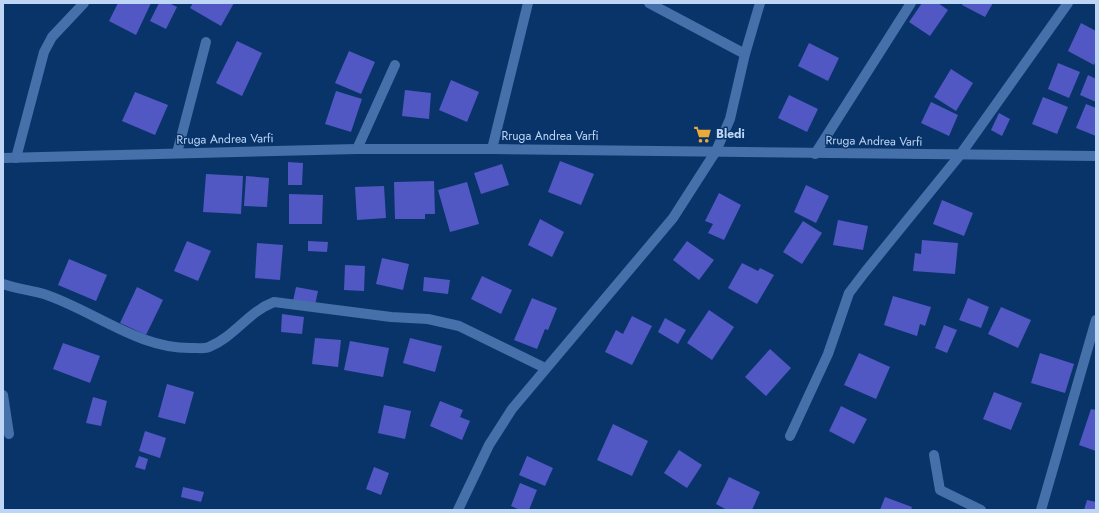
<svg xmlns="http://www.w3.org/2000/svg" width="1099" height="513" font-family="Jost,sans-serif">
<rect width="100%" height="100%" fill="#093469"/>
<g fill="#5157c3">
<polygon points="118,3 151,3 136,35 109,21"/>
<polygon points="159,3 169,3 177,7 166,29 150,21"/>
<polygon points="193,3 234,3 221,26 190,8"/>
<polygon points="922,3 938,3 948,10 930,36 909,22"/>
<polygon points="963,3 993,3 985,17 962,5"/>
<polygon points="1081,23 1096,31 1096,60 1094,65 1068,51"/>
<polygon points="237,41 262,53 242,96 216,83"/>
<polygon points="809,43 839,58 828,81 798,66"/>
<polygon points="349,51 375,62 361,94 335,83"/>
<polygon points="1058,63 1080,72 1069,98 1048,89"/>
<polygon points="951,69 973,83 956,111 934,97"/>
<polygon points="1088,75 1096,79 1096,102 1080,95"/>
<polygon points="451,80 479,92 467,122 439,110"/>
<polygon points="405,90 431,93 429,119 402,116"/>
<polygon points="336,91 362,99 351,132 325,124"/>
<polygon points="135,92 168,105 155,135 122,121"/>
<polygon points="789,95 818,109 807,132 778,118"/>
<polygon points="1043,97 1068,107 1057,134 1032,124"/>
<polygon points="931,102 958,115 949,136 921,123"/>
<polygon points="1086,104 1096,108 1096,136 1076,128"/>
<polygon points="999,113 1010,119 1002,136 991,130"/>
<polygon points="560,161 594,174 581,205 548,192"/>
<polygon points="288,162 303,163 302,185 288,185"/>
<polygon points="502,164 509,185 481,194 474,173"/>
<polygon points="206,174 243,176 241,214 203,212"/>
<polygon points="246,176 269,178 267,207 244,206"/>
<polygon points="434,181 435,214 425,214 425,219 395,219 394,182"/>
<polygon points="467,182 479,224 450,232 438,190"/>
<polygon points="806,185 829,196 816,223 794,212"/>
<polygon points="384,186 386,218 357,220 355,187"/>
<polygon points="719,193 741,205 724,240 708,233 713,224 705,221"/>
<polygon points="289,194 323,195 322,224 289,224"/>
<polygon points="942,200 973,213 964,236 933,224"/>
<polygon points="540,219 564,232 552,257 528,245"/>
<polygon points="838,220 868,226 863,250 833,245"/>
<polygon points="803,221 822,233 802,264 783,252"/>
<polygon points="922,240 958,243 955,274 913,271 915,253 921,254"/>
<polygon points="187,241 211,251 198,281 174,271"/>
<polygon points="308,241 328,242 327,252 308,251"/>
<polygon points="687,241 714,260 699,280 673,260"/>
<polygon points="257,243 283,245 280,280 255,278"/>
<polygon points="382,258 409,264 403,290 376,284"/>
<polygon points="69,259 107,275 96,301 58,285"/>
<polygon points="742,263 758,271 760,268 774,275 757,304 728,288"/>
<polygon points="345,265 365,266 364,291 344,290"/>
<polygon points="482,276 512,290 501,314 471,299"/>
<polygon points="424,277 450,280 448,294 423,291"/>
<polygon points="137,287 163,300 146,335 120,323"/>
<polygon points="296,287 318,291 315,305 293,301"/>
<polygon points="893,296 931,307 925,326 920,324 917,336 884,325"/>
<polygon points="532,298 557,308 548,330 545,329 537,349 514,340"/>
<polygon points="968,298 989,307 981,328 959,320"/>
<polygon points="1001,307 1031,320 1018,348 988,334"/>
<polygon points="709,310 734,327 712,360 687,343"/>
<polygon points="282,314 304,317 302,334 281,332"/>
<polygon points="632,316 652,326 632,365 605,352 616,330 623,334"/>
<polygon points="665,318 686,330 678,344 658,332"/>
<polygon points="944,325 957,330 947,353 935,348"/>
<polygon points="315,338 341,340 338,367 312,364"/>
<polygon points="410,338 442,346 435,372 403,363"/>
<polygon points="350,341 389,348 383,377 344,370"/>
<polygon points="63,343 100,356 90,383 53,369"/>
<polygon points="770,349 791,368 766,396 745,377"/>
<polygon points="859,353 890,367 876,399 844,385"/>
<polygon points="1040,353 1074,364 1065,393 1031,383"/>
<polygon points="167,384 194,392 185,424 158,417"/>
<polygon points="994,392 1022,403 1011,430 983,419"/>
<polygon points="93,397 107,401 101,426 86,423"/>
<polygon points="440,401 463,410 460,417 470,421 462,440 430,426"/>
<polygon points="384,405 411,411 405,439 378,433"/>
<polygon points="841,406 867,419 854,444 829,431"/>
<polygon points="1091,409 1096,410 1096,451 1079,445"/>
<polygon points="613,424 648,441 632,476 597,460"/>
<polygon points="145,431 166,438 160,458 139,451"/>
<polygon points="679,450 702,465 687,488 664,473"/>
<polygon points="139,456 148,459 145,470 135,467"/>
<polygon points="527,456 553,468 545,486 519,475"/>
<polygon points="374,467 389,473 381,495 366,489"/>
<polygon points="729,477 760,492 752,510 727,510 716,504"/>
<polygon points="520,483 537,490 529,510 520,510 511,506"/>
<polygon points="183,487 204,492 201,502 181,497"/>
<polygon points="885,497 912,507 911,510 880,510"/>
<polygon points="1087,500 1096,502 1096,510 1084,510"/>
</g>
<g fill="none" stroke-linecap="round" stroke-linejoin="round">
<g stroke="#4570aa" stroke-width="10">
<polyline points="357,149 395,65"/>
<polyline points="177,153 206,42"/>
</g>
<g stroke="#4570aa" stroke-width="10">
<polyline points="649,3 745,54"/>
<polyline points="492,149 528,3"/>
<polyline points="815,154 911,3"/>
<polyline points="3,158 357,149 492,149 1096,156"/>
<polyline points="16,158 44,52 52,37 84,3"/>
<path d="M3,284C17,289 31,290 44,294C95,311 139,350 194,348C199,348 205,349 209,347C234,337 248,312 274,302L391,317L428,319L459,326L545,368"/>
<polyline points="3,395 9,434"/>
<polyline points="790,436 828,354 849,293 865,272 960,155 1068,3"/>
<polyline points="934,455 940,490 981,510"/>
<polyline points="458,510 489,445 512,409 673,218 716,151 730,119 745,54 760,3"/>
<polyline points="1041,510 1096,320"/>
</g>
</g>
<defs>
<symbol id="supermarket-bare" viewBox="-9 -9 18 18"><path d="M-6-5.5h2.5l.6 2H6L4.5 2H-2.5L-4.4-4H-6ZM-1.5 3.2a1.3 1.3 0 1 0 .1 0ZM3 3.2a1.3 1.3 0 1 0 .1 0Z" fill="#eba93a" stroke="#093469" stroke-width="2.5" paint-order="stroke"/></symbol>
</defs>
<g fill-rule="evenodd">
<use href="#supermarket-bare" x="690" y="122" width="25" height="25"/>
</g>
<g text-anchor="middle" stroke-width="3" stroke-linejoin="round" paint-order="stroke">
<g font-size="12" font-weight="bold" fill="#bed6f6" stroke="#093469" text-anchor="start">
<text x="716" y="138">Bledi</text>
</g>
<g font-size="12" fill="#bed6f6" stroke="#093469">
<text x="550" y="140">Rruga Andrea Varfi</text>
<text transform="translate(225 139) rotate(-1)" y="4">Rruga Andrea Varfi</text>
<text transform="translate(874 141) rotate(1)" y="4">Rruga Andrea Varfi</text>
</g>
</g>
<rect width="1099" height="513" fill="none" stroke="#bed6f6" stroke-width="8"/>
</svg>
